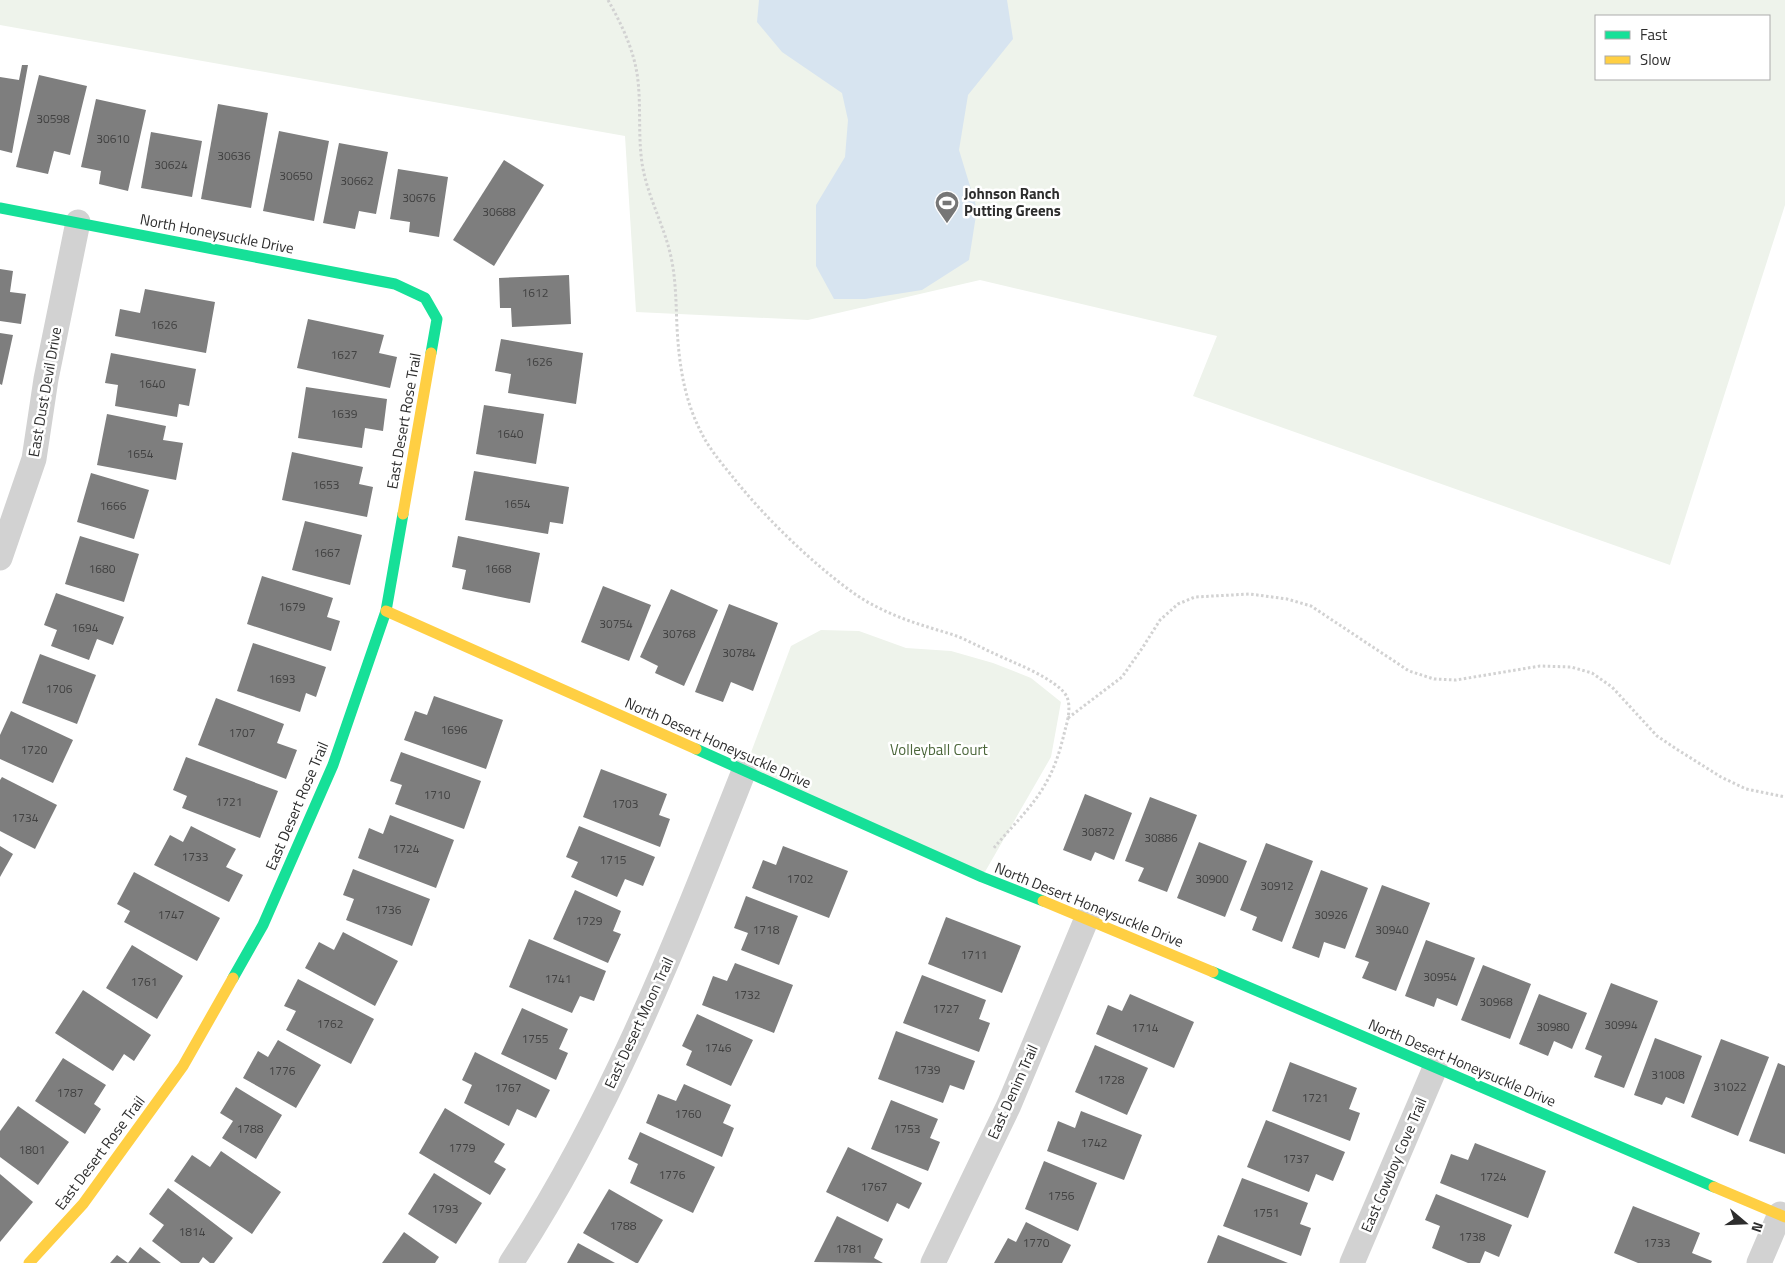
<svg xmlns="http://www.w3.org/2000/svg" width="1785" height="1263" font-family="'Titillium Web',sans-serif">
<rect width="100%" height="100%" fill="#fff"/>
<g fill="#eef3eb" fill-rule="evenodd">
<path d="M0,0H1785V205L1670,565L1193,396L1217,336L980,280L808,320L636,312L625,136L0,25ZM1596,16H1769V79H1596Z"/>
<polygon points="821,630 859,631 906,648 951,651 993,663 1031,678 1061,702 1051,757 982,877 744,771 791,646"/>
</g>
<polygon fill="#d7e4f0" points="759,0 1007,0 1013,39 968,95 959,150 977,209 969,260 922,290 865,299 834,299 816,266 816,205 845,157 848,120 842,93 782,52 757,22"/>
<g fill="#7e7e7e">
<polygon points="22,65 28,65 12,153 0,150 0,77 19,80"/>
<polygon points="39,75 87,86 70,155 54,151 48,174 16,167"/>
<polygon points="96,99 146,110 128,191 99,184 101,171 81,167"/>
<polygon points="218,104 268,113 251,208 201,199"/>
<polygon points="279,131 329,141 314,221 263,211"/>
<polygon points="151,132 202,141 192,197 141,188"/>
<polygon points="339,143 388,152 376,214 359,211 355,229 323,223"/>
<polygon points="504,160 544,185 494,266 453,240"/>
<polygon points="398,169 448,177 439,237 409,232 410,222 390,219"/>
<polygon points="0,269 13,271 10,292 26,294 21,324 0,321"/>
<polygon points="569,275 571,324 512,327 511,308 500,308 499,278"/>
<polygon points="145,289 215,302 206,353 115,336 120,309 140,313"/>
<polygon points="308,319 384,335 379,353 397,357 390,388 297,368"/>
<polygon points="0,333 13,335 2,385 0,384"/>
<polygon points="501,339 583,353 576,404 508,393 511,374 495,371"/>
<polygon points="111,353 196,369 189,406 179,404 177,417 115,406 118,385 105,383"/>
<polygon points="306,387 387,399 383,431 365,428 362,448 298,438"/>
<polygon points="484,405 544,414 536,464 476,454"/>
<polygon points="107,414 166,426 163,440 183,443 176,480 97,465"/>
<polygon points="292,452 363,467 359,484 373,487 367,517 282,500"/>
<polygon points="474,471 569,487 563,524 550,522 548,534 465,520"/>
<polygon points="91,473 149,490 134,539 77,522"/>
<polygon points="305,521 362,535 350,585 292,570"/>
<polygon points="80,536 139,554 124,602 65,584"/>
<polygon points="458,536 540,553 530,603 462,589 466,570 452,567"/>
<polygon points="262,576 333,598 327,617 340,621 331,651 247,624"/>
<polygon points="603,586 651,605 629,661 581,642"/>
<polygon points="671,589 718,610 684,686 655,673 658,666 640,657"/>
<polygon points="56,593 124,617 113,645 97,639 89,660 51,646 57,630 44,625"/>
<polygon points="729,604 778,623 753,691 731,682 723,702 695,692"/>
<polygon points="253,643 326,667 316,697 306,693 300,712 237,691"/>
<polygon points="40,654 96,675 77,724 22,703"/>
<polygon points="434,696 503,720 486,769 404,740 415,711 427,715"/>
<polygon points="216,698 284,724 277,743 297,750 286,779 198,745"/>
<polygon points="11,711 73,740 53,783 0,759 0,735"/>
<polygon points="401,752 481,781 464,829 395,804 402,785 390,781"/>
<polygon points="186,757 278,791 260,838 182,808 187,796 173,790"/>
<polygon points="601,769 667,794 659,815 670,819 660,847 583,817"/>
<polygon points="2,777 57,805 35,849 0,831 0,780"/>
<polygon points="1085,794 1132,813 1114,860 1095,852 1091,861 1063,850"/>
<polygon points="1150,797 1197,815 1167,892 1138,881 1144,868 1125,861"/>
<polygon points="390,815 454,840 436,888 358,858 369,828 383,834"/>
<polygon points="191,826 236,849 226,867 243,875 229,902 154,865 170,835 183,842"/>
<polygon points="579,826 655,857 643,886 625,879 617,897 571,877 578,862 566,857"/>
<polygon points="1199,842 1247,861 1225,917 1177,898"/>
<polygon points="1266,843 1313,861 1282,942 1252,930 1257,917 1240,910"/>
<polygon points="0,846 13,854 0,877"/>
<polygon points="783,846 848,871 829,918 752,888 763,860 776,865"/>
<polygon points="353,869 430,899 412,946 346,920 354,899 343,895"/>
<polygon points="1321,870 1368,888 1345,949 1324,942 1319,958 1292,948"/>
<polygon points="134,872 220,918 197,961 124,922 130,911 117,904"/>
<polygon points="1382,885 1430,903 1396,991 1362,978 1369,962 1355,957"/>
<polygon points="575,890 621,911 613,931 621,934 608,963 553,939"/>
<polygon points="746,896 798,916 779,965 741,950 748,933 734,928"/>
<polygon points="946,917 1021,946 1002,993 928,964"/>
<polygon points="343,932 398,961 375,1006 305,968 319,942 334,950"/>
<polygon points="529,939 606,971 594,1001 580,996 572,1013 509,987"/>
<polygon points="1426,940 1475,958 1457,1006 1437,998 1434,1007 1405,996"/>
<polygon points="132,945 183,976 157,1019 106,988"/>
<polygon points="735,963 793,985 774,1033 702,1005 713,976 727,981"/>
<polygon points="1483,965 1531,984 1510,1039 1461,1020"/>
<polygon points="922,975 986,1000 979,1019 990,1023 979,1052 903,1023"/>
<polygon points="298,979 374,1019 351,1064 286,1030 296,1011 284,1006"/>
<polygon points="1611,983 1658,1001 1624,1088 1594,1077 1602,1056 1585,1049"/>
<polygon points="83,990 151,1035 134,1061 124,1054 113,1071 55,1033"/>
<polygon points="1130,994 1194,1022 1174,1068 1096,1034 1108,1005 1122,1011"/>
<polygon points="1539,994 1587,1013 1572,1049 1554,1041 1548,1056 1519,1044"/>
<polygon points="522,1008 568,1029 559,1049 568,1053 556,1080 501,1054"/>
<polygon points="697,1014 753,1040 731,1086 686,1065 692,1051 682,1046"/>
<polygon points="896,1031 975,1061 964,1090 950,1085 943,1103 878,1079"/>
<polygon points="1655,1038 1702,1056 1684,1104 1666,1097 1662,1105 1634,1095"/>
<polygon points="1721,1039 1769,1057 1738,1136 1691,1117"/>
<polygon points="278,1040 321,1065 296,1108 243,1078 258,1051 268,1057"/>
<polygon points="1095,1045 1148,1068 1127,1115 1075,1092"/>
<polygon points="475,1052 550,1090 536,1118 517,1109 509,1126 464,1103 472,1085 462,1080"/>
<polygon points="63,1058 106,1085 94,1104 101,1109 85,1134 35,1101"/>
<polygon points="1290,1062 1357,1088 1349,1109 1360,1113 1350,1141 1272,1111"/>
<polygon points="1778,1063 1785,1066 1785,1154 1749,1141"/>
<polygon points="684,1084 731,1105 723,1123 734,1128 722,1157 646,1123 658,1094 676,1101"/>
<polygon points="236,1087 282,1115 256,1159 222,1138 233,1121 220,1113"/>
<polygon points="891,1100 938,1119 930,1138 940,1142 928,1171 871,1149"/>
<polygon points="18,1106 69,1142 38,1185 0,1157 0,1131"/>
<polygon points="445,1108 505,1144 494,1162 506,1169 490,1195 419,1153"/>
<polygon points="1081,1111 1142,1135 1124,1180 1047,1151 1058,1121 1075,1128"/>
<polygon points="1266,1120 1345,1152 1333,1181 1316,1174 1309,1192 1247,1167"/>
<polygon points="640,1132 715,1167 693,1213 630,1183 638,1164 628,1159"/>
<polygon points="1475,1143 1546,1171 1528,1218 1440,1183 1451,1154 1468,1160"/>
<polygon points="848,1147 922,1183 909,1209 897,1203 888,1222 826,1192"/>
<polygon points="221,1151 281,1192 252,1234 174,1181 192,1155 210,1167"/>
<polygon points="1044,1161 1097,1183 1078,1231 1025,1209"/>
<polygon points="434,1173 482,1203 456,1244 408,1214"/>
<polygon points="0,1174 33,1202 0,1242"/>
<polygon points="1242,1178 1308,1203 1300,1224 1311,1228 1301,1256 1223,1226"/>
<polygon points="168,1188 233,1238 214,1263 210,1263 203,1257 199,1263 181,1263 152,1241 164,1225 149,1214"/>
<polygon points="609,1189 663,1220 638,1263 636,1263 583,1233"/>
<polygon points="1436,1194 1512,1225 1499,1257 1485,1251 1480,1263 1468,1263 1432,1248 1440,1226 1425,1220"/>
<polygon points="1633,1206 1700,1233 1692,1253 1712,1261 1711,1263 1638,1263 1614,1253"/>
<polygon points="837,1216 883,1239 874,1258 883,1263 814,1262"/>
<polygon points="1026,1222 1071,1245 1062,1263 994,1263 1008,1238 1016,1242"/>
<polygon points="404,1232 439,1257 435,1263 382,1263"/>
<polygon points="1218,1235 1288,1263 1207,1263"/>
<polygon points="578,1243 615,1263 567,1263"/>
<polygon points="140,1247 161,1263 128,1263"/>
<polygon points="117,1255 128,1263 110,1263"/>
</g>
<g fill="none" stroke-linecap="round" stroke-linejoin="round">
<g stroke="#d2d2d2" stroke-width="3" stroke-dasharray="2.5 2.5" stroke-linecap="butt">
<path d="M608,0C622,25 635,52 638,81C641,108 638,135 642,163C647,197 666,228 672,262C676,283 676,305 677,327C679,364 684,399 701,432C709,449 724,466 736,481C762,513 792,543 824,570C840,583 858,598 877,607C902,620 928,627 954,635C967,640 980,647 993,653C1012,662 1058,679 1067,697C1071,707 1068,720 1065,730C1061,747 1056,765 1047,781C1034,806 1011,827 993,849"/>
<polyline points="1068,718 1122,677 1143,647 1160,620 1178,604 1195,597 1250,594 1287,599 1311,606 1409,671 1434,679 1456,680 1540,666 1571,667 1592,673 1612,687 1657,736 1678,750 1721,777 1746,789 1785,797"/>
</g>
<g stroke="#d2d2d2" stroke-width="25">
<polyline points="0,558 34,459 46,379 78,222"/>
<path d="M511,1263C611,1111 677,940 744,771"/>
<polyline points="933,1263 1009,1105 1087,918"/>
<polyline points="1352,1263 1435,1068"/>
<polyline points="1759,1263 1780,1214"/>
</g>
<g stroke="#16e098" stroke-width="11">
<polyline points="0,208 395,284 425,298 437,319 431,353"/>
<polyline points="696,749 982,877 1043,901"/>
<polyline points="1213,972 1714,1187"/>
<polyline points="233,978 263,925 333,765 386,611 403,514"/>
</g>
<g stroke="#ffcf43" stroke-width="11">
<polyline points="403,514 431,353"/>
<polyline points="386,611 696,749"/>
<polyline points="1043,901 1213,972"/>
<polyline points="1714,1187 1785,1217"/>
<polyline points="29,1263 83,1204 183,1066 233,978"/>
</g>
</g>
<defs>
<symbol id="stadium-pin" viewBox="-11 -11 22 30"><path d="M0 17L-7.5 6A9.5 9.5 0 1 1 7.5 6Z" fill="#767676" stroke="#fff"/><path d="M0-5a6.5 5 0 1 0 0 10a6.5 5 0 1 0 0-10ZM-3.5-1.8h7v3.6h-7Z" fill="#fff"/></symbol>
</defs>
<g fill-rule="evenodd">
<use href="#stadium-pin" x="933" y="189" width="28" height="38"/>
</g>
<g text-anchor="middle" stroke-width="5" stroke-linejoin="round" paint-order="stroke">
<g font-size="12" fill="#414141">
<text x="53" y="123">30598</text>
<text x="113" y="143">30610</text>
<text x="234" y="160">30636</text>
<text x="171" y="169">30624</text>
<text x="296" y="180">30650</text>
<text x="357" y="185">30662</text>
<text x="419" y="202">30676</text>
<text x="499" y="216">30688</text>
<text x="535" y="297">1612</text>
<text x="164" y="329">1626</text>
<text x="344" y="359">1627</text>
<text x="539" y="366">1626</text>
<text x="152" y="388">1640</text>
<text x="344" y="418">1639</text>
<text x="510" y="438">1640</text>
<text x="140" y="458">1654</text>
<text x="326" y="489">1653</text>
<text x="517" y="508">1654</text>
<text x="113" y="510">1666</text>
<text x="327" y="557">1667</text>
<text x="102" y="573">1680</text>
<text x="498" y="573">1668</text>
<text x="292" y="611">1679</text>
<text x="616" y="628">30754</text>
<text x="85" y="632">1694</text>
<text x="679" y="638">30768</text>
<text x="739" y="657">30784</text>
<text x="282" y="683">1693</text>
<text x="59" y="693">1706</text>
<text x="454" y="734">1696</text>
<text x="242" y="737">1707</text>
<text x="34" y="754">1720</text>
<text x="437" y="799">1710</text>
<text x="229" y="806">1721</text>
<text x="625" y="808">1703</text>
<text x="25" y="822">1734</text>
<text x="1098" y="836">30872</text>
<text x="1161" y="842">30886</text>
<text x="406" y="853">1724</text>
<text x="195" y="861">1733</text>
<text x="613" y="864">1715</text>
<text x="800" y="883">1702</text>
<text x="1212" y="883">30900</text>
<text x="1277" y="890">30912</text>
<text x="388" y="914">1736</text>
<text x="171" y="919">1747</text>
<text x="1331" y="919">30926</text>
<text x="589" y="925">1729</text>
<text x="766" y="934">1718</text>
<text x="1392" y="934">30940</text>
<text x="974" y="959">1711</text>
<text x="1440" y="981">30954</text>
<text x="558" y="983">1741</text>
<text x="144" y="986">1761</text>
<text x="747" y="999">1732</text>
<text x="1496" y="1006">30968</text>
<text x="946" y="1013">1727</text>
<text x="330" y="1028">1762</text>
<text x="1621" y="1029">30994</text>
<text x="1553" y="1031">30980</text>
<text x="1145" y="1032">1714</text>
<text x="535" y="1043">1755</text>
<text x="718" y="1052">1746</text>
<text x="927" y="1074">1739</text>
<text x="282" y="1075">1776</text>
<text x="1668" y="1079">31008</text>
<text x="1111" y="1084">1728</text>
<text x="1730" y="1091">31022</text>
<text x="508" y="1092">1767</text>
<text x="70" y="1097">1787</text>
<text x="1315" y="1102">1721</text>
<text x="688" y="1118">1760</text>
<text x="250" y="1133">1788</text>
<text x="907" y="1133">1753</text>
<text x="1094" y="1147">1742</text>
<text x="462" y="1152">1779</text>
<text x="32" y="1154">1801</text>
<text x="1296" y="1163">1737</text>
<text x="672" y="1179">1776</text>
<text x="1493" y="1181">1724</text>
<text x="874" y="1191">1767</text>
<text x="1061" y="1200">1756</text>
<text x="445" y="1213">1793</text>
<text x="1266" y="1217">1751</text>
<text x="623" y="1230">1788</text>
<text x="192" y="1236">1814</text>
<text x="1472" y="1241">1738</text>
<text x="1036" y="1247">1770</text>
<text x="1657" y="1247">1733</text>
<text x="849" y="1253">1781</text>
</g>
<g font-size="15" font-weight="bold" fill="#2d2d2d" stroke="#fff" text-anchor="start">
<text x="964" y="199">Johnson Ranch<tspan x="964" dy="17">Putting Greens</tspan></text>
</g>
<g font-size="15" fill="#2d2d2d" stroke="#fff">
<text transform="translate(217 234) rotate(11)" y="5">North Honeysuckle Drive</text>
<text transform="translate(45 392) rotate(-80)" y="5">East Dust Devil Drive</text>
<text transform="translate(404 421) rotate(-80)" y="5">East Desert Rose Trail</text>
<text transform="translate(718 743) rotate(24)" y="5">North Desert Honeysuckle Drive</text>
<text transform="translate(297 806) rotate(-67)" y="5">East Desert Rose Trail</text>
<text transform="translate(1089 905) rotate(22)" y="5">North Desert Honeysuckle Drive</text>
<text transform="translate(639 1023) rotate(-65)" y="5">East Desert Moon Trail</text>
<text transform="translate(1462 1063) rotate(23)" y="5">North Desert Honeysuckle Drive</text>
<text transform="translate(1013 1092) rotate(-66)" y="5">East Denim Trail</text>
<text transform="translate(100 1153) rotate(-53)" y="5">East Desert Rose Trail</text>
<text transform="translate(1394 1165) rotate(-67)" y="5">East Cowboy Cove Trail</text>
</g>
<g font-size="15" fill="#4c673b" stroke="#fff">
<text x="939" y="755">Volleyball Court</text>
</g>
</g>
<rect x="1595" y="15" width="175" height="65" fill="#ffffff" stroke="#ababab"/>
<rect x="1605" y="31" width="25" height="8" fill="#16e098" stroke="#ababab"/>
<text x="1640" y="40" font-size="15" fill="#2d2d2d">Fast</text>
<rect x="1605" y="56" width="25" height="8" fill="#ffcf43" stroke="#ababab"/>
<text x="1640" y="65" font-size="15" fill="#2d2d2d">Slow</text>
<g transform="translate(1745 1223) rotate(109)" stroke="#ffffff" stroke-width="4" paint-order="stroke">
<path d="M0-4L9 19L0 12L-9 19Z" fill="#2d2d2d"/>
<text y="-8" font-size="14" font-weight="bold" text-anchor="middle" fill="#2d2d2d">N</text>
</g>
</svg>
